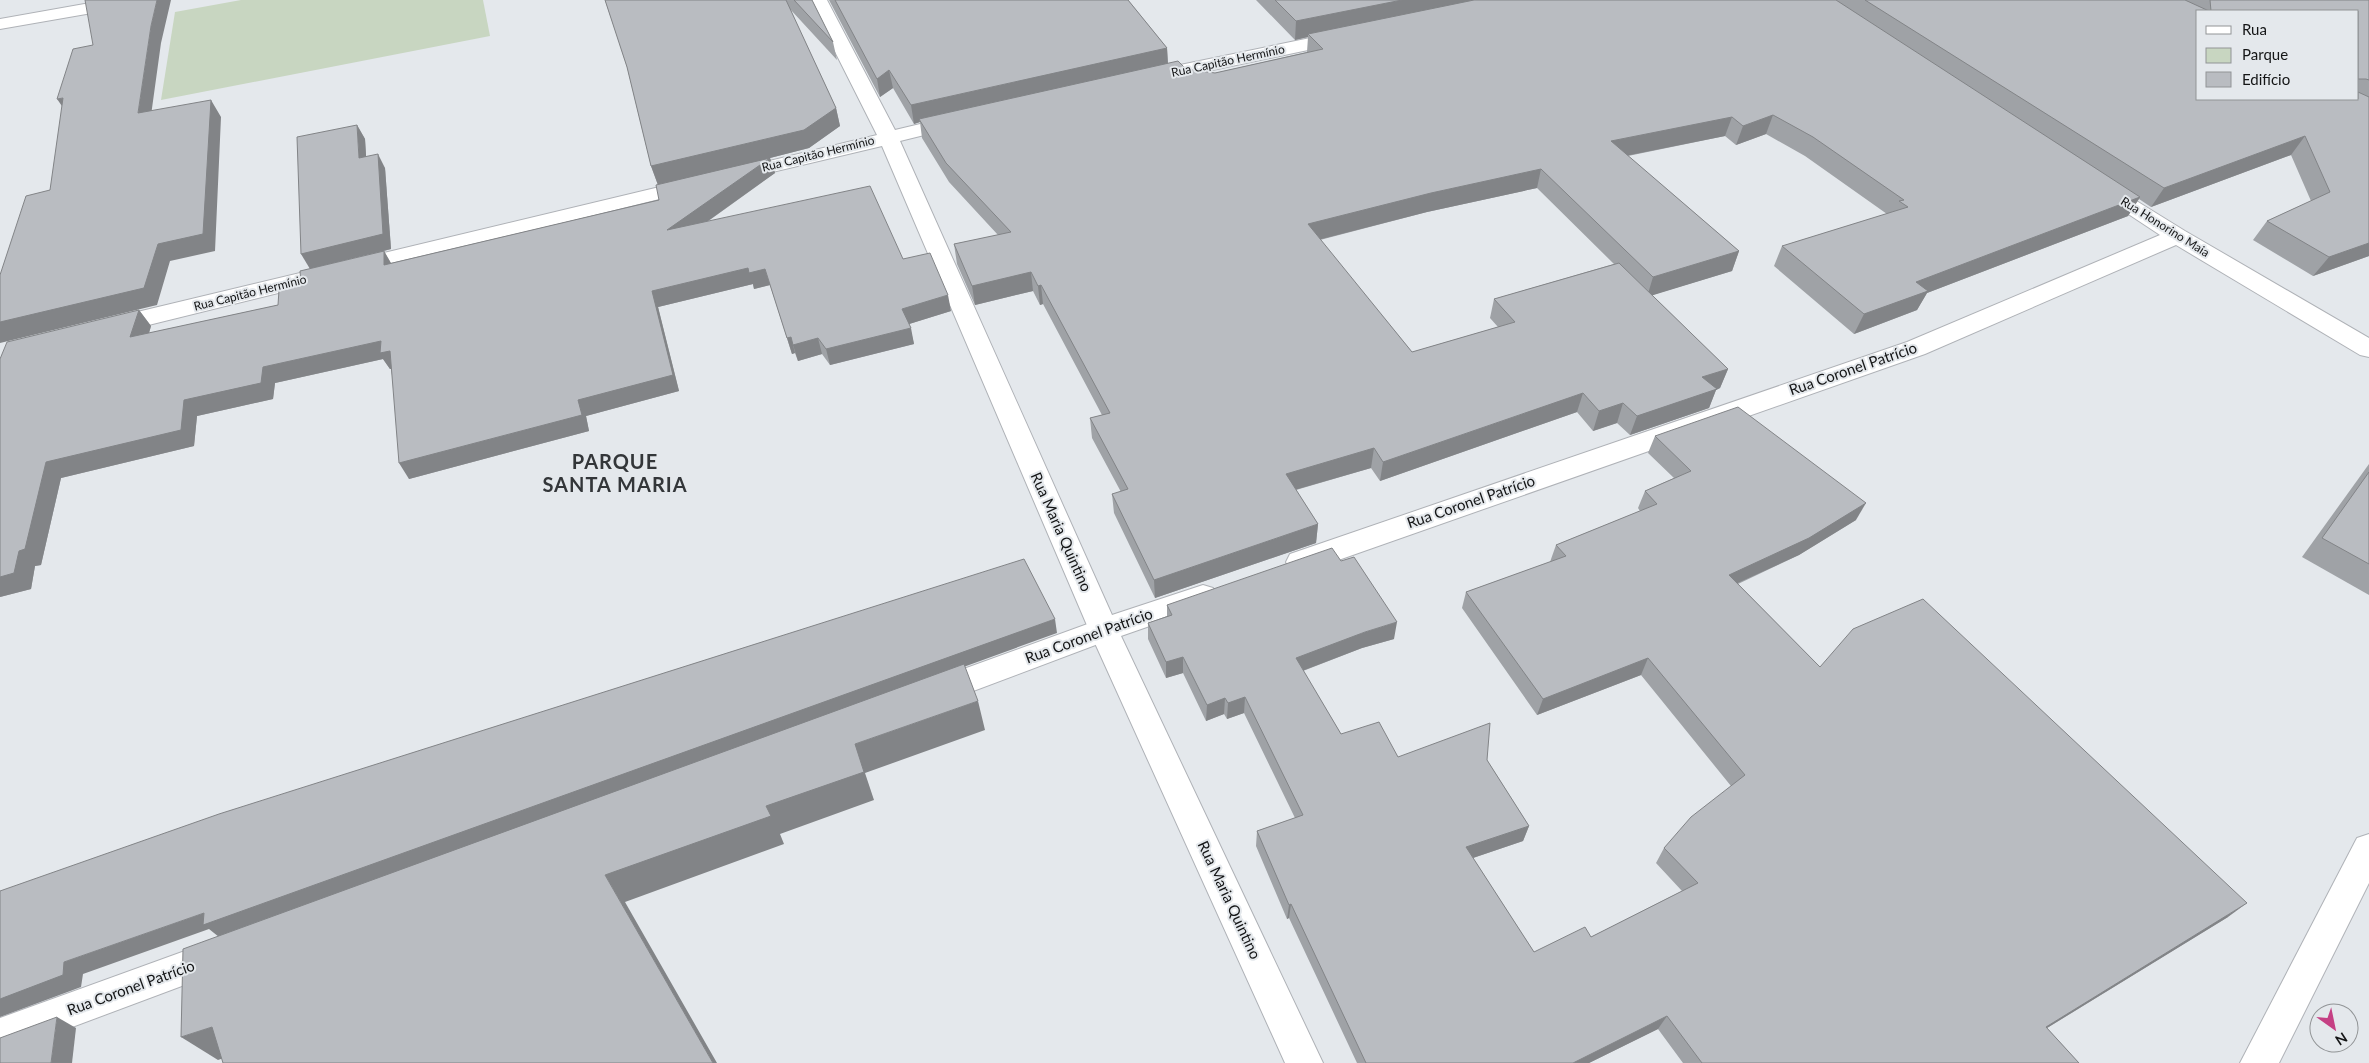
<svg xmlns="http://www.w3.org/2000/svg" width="2369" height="1063" font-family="Lato,sans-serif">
<rect width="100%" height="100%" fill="#e4e8ec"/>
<polygon fill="#c8d6c1" points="241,0 483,0 490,36 161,100 175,12"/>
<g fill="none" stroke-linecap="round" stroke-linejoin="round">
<defs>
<g id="service">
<polygon points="1104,618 1114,622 1119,630 1114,638 936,705 925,701 921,692 925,683"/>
<polygon points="218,939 230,944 236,956 230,968 0,1054 0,1018"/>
</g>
<g id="minor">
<polygon points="107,0 147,0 144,4 138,5 0,29 0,19"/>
<polygon points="809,0 827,0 895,130 958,115 965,117 968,121 965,125 900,141 1112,615 1203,585 1213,588 1217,596 1213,604 1121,636 1323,1063 1285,1063 1089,630 882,146 735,181 728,179 725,175 728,171 877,135"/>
<polygon points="1344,31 1351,33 1353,37 1351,41 1151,83 1144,81 1141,77 1144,73 1151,71"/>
<polygon points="693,179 700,181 704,185 700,189 108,335 100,332 96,327 100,322 108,319"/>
<polygon points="2102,182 2109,184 2185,231 2369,338 2369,357 2360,355 2176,245 1925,354 1310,570 1300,573 1290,570 1286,562 1290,554 1907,342 2160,235 2095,192 2091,188 2095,184"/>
<polygon points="2369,834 2369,883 2279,1063 2240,1063 2357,838"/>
</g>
</defs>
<use href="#service" stroke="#afb2b7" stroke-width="2"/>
<use href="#minor" stroke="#afb2b7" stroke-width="2"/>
<use href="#service" fill="#fff" fill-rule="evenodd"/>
<use href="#minor" fill="#fff" fill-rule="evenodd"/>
</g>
<g fill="#9fa2a6" fill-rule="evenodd">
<polygon points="605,0 812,0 833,42 837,60 790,9 836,108 840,126 809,148 770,158 775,173 707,222 903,259 951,311 909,324 914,344 830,365 822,354 798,361 795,353 792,354 770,285 754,289 753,284 658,307 679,391 586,416 589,431 409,479 391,369 390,369 383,359 275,383 273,399 197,416 194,446 61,478 41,565 35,566 31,589 0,597 139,310 151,326 149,333 278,305 301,285 370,254 357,125 365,139 366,156 385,168 391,249 384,251 391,263 659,200 658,185 651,166 627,67"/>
<path d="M829,0H1128L1167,48L1168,63L1186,69L1215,73L1307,52L1308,37L1295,40L1256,0H2369V256L2313,276L2253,240L2267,221L2311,201L2291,155L2151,207L2139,199L2128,216L1927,293L1917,310L1854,334L1774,266L1782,246L1887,214L1805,156L1766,134L1736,145L1725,136L1628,156L1739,251L1732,271L1652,295L1728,369L1720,388L1716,390L1709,408L1630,435L1617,423L1593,431L1577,412L1380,481L1371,468L1296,490L1318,524L1316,543L1155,598L1114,513L1112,494L1121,492L1092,438L1090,418L1102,415L1043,304L1040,305L1033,291L975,305L957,264L954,244L998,235L949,182L922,138L920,122L914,124L893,88L880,97ZM2198,11H2358V99ZM1537,188L1614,264L1494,299L1490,318L1498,327L1412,352L1320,240L1427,212Z"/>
<polygon points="1655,436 1856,520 1799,555 1738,584 1820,667 2228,917 2047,1028 2079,1063 1683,1063 1658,1029 1589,1063 1357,1063 1289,918 1287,919 1256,846 1257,831 1295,818 1244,713 1227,719 1224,714 1206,721 1183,673 1166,678 1148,639 1148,623 1167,616 1167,605 1394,639 1362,648 1303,671 1341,734 1398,757 1487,760 1529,826 1523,841 1473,858 1534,952 1591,937 1682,891 1656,863 1664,848 1731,786 1641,675 1537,715 1462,608 1466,592 1550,562 1556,545 1640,511 1638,508 1645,491 1674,478 1648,453"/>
<polygon points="2369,464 2369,595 2302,557"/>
</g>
<g fill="#828487">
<polygon points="157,0 171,0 161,43 149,130 138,113 151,26"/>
<polygon points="1402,0 1488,0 1308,34 1308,37 1295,40 1296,21"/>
<polygon points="1167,48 1168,66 919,119 920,122 914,124 911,105"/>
<polygon points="889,70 893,88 880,97 877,79"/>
<polygon points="63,98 69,116 57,99"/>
<polygon points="211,100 221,117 215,251 170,261 157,305 0,343 0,322 158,244"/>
<polygon points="836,108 840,126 809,148 770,158 775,173 673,246 658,185 651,166"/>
<polygon points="1773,115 1766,134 1736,145 1743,126"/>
<polygon points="1732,117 1725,136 1605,160 1611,141"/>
<polygon points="357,125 365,139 367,172 359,158"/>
<polygon points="2305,136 2291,155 2151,207 2164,188"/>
<polygon points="378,154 385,168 391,249 310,269 301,254"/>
<polygon points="1541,169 1537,188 1427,212 1306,243 1308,224 1431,193"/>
<polygon points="2140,197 2128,216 1927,293 1917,310 1854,334 1864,314 1916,282"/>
<polygon points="2369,243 2369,256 2313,276 2329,257"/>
<polygon points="384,251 393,267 384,265"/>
<polygon points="1739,251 1732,271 1647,297 1653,277"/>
<polygon points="748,268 765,269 770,285 754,289 753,284 658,307 679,391 586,416 589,431 409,479 399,463 578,400 652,291"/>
<polygon points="1031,272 1033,291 975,305 972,286"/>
<polygon points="1041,285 1043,304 1040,305 1038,286"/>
<polygon points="948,295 951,311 906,325 902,309"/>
<polygon points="139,310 151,326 143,353 130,337"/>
<polygon points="911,328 914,344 830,365 826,349"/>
<polygon points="791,337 795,353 792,354 787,338"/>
<polygon points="818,338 822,354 798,361 793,345"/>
<polygon points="381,341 390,351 400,367 390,369 383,359 275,383 273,399 197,416 194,446 61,478 41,565 35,566 31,589 0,597 0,577 19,551 46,462 184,400 263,367"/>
<polygon points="1728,369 1720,388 1716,390 1709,408 1630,435 1637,416 1702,377"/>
<polygon points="1583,393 1577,412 1380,481 1383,462"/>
<polygon points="1623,403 1617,423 1593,431 1599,411"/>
<polygon points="1374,448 1371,468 1284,493 1286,474"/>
<polygon points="1866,503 1856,520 1799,555 1720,591 1729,575"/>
<polygon points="1318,524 1316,543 1155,598 1154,580"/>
<polygon points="1055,619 1057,633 219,937 209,929 83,974 81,987 0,1017 0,999 64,962 204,913"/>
<polygon points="1397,622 1394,639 1362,648 1294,674 1296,658 1365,632"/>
<polygon points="1183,657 1183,673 1166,678 1166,662"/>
<polygon points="1648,658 1641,675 1537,715 1543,699"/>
<polygon points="1245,697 1244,713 1227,719 1228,703"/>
<polygon points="1225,698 1224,714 1206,721 1207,705"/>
<polygon points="978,701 985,730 865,773 874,800 780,834 784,844 625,902 717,1063 713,1063 605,875 766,806 855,744"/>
<polygon points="1529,826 1523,841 1461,862 1466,847"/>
<polygon points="2247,903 2228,917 2029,1039 2046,1027"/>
<polygon points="1291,904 1289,918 1287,919 1289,905"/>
<polygon points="1667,1016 1658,1029 1589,1063 1573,1063"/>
<polygon points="57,1017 76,1028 72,1063 51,1063"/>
<polygon points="212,1027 247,1050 218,1060 181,1037"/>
</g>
<g fill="#b9bcc1" stroke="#828487">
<polygon points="85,0 157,0 151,26 138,113 211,100 203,234 158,244 144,288 0,322 0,275 26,196 50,190 63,98 57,99 73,49 93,45"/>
<polygon points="605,0 786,0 836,108 804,130 651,166 627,67"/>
<polygon points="794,0 812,0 833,42"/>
<polygon points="835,0 1128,0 1167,48 911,105 889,70 877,79"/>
<polygon points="1275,0 1402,0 1296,21"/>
<polygon points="1474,0 1836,0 2140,197 1916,282 1928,291 1864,314 1782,246 1908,207 1899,201 1904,200 1813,137 1773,115 1743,126 1732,117 1611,141 1739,251 1653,277 1541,169 1431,193 1308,224 1412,352 1515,322 1494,299 1619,263 1728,369 1702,377 1717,389 1637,416 1623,403 1599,411 1583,393 1383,462 1374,448 1286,474 1318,524 1154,580 1112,494 1128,489 1090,418 1110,413 1041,285 1038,286 1031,272 972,286 954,244 1011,232 946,163 919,119 1178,61 1186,69 1215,73 1323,49 1308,34"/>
<polygon points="1865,0 2185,0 2209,11 2198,11 2198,99 2358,99 2358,92 2369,97 2369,243 2329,257 2267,221 2330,192 2305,136 2164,188"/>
<polygon points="2210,0 2369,0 2369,80 2366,79 2358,79 2358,11 2211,11"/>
<polygon points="357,125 359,158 378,154 383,234 301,254 297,137"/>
<polygon points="770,158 667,230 870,186 903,259 930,253 948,295 902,309 911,328 826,349 818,338 793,345 791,337 787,338 765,269 749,273 748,268 652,291 673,375 578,400 582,415 399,463 390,351 380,353 381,341 263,367 261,383 184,400 181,430 46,462 25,549 19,551 14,573 0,577 0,359 7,342 139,310 130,337 278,305 279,290 301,285 300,271 384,251 384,265 659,200 656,185"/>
<polygon points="1738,407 1866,503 1809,538 1729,575 1820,667 1853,629 1923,599 2247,903 2046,1027 2079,1063 1702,1063 1667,1016 1573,1063 1366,1063 1291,904 1289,905 1257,831 1303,815 1245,697 1228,703 1225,698 1207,705 1183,657 1166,662 1148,623 1172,615 1167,605 1332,548 1341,561 1354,557 1397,622 1365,632 1296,658 1341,734 1379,722 1398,757 1490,723 1487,760 1529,826 1466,847 1534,952 1585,927 1591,937 1698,883 1664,848 1691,817 1745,775 1648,658 1543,699 1466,592 1566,556 1556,545 1657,504 1645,491 1691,471 1655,436"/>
<polygon points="2369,472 2369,564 2322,538"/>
<polygon points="1024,559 1055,619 203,925 204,913 64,962 63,975 0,999 0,891 219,814"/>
<polygon points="964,664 978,701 855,744 864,772 766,806 771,816 605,875 713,1063 223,1063 212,1027 181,1037 183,949"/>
<polygon points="57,1017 51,1063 0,1063 0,1038"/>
</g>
<g text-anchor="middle" stroke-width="4" stroke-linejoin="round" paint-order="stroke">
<g font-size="12" fill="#141516" stroke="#e4e8ec">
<text transform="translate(1228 61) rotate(-12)" y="4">Rua Capitão Hermínio</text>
<text transform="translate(818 154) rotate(-14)" y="4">Rua Capitão Hermínio</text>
<text transform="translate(2165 227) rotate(32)" y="4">Rua Honorino Maia</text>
<text transform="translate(250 293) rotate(-14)" y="4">Rua Capitão Hermínio</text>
</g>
<g font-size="15" fill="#141516" stroke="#e4e8ec">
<text transform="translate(1853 369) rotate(-19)" y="5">Rua Coronel Patrício</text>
<text transform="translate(1471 502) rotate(-19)" y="5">Rua Coronel Patrício</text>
<text transform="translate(1061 532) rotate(66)" y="5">Rua Maria Quintino</text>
<text transform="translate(1089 636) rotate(-20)" y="5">Rua Coronel Patrício</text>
<text transform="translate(1229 900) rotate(65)" y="5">Rua Maria Quintino</text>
<text transform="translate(131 988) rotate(-20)" y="5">Rua Coronel Patrício</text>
</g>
<g font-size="20" font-weight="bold" letter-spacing="1" fill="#333639" stroke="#e4e8ec">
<text x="615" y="469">PARQUE<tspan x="615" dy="23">SANTA MARIA</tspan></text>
</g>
</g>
<rect x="2196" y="10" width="162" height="90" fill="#e4e8ec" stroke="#919496"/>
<rect x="2206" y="26" width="25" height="8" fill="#ffffff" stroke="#919496"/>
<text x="2242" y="35" font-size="15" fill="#141516">Rua</text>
<rect x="2206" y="48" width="25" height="15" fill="#c8d6c1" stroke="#919496"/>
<text x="2242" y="60" font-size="15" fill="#141516">Parque</text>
<rect x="2206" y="72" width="25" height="15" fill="#b9bcc1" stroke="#919496"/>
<text x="2242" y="85" font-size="15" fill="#141516">Edifício</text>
<g transform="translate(2334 1028) rotate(147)"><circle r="24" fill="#e4e8ec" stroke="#919496"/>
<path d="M0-4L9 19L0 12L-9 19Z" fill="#c54084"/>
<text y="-8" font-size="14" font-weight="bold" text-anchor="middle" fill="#141516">N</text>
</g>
</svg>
